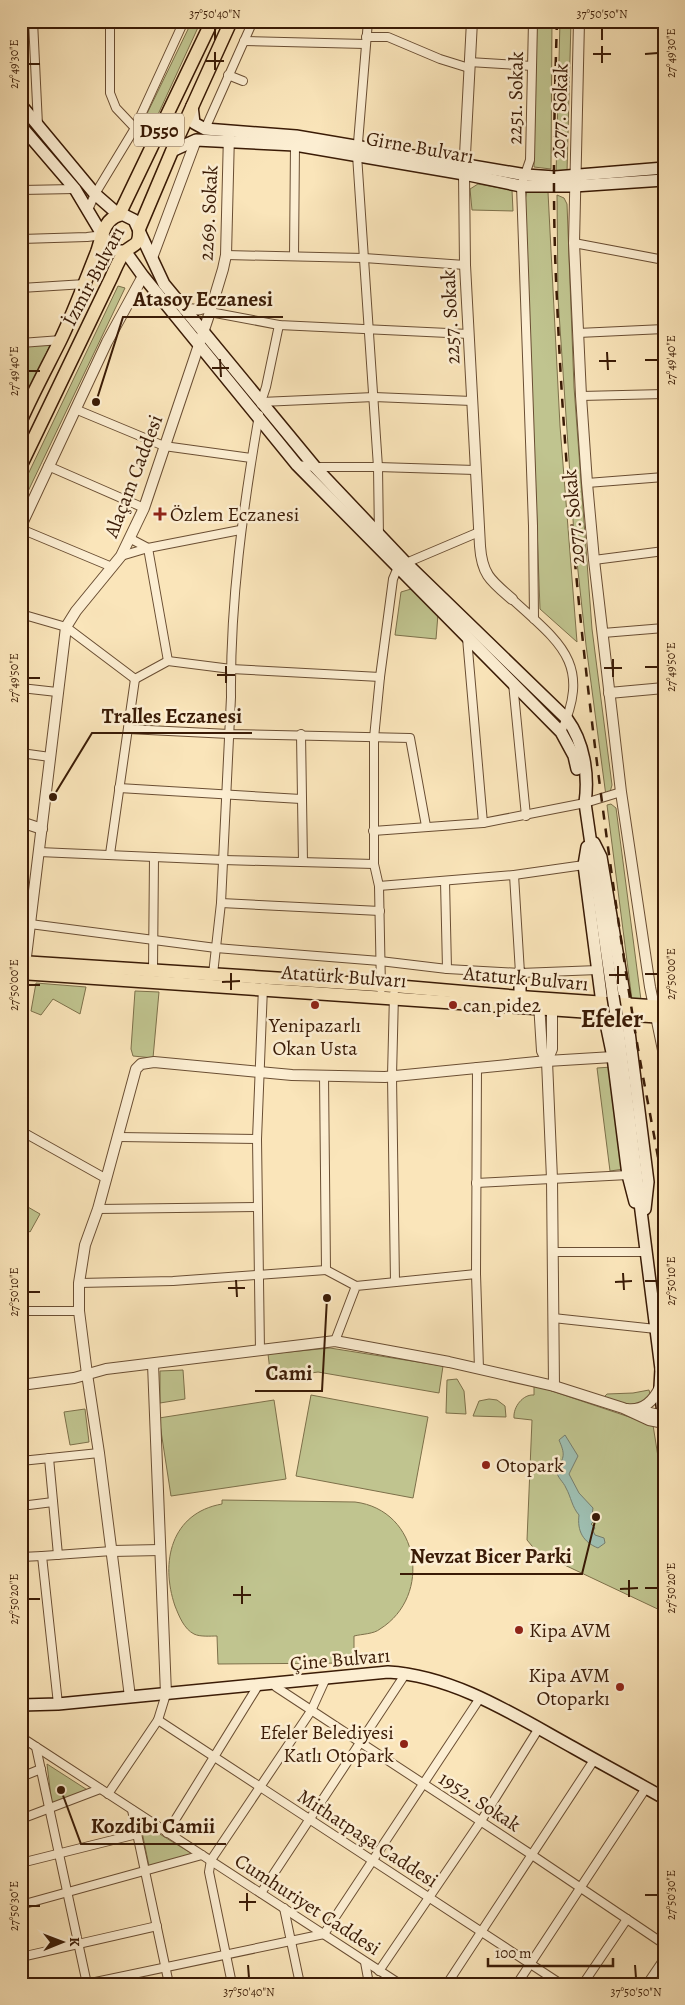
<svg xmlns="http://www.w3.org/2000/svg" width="685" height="2005" font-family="Alegreya,serif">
<rect width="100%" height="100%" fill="#fae5ba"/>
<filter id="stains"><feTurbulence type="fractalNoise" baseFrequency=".004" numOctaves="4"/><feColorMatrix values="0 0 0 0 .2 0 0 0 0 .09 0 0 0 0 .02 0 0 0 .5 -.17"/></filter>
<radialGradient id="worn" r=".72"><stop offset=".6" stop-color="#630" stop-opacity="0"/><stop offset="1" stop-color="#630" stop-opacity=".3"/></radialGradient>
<g fill="#c0c48f" stroke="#7d704a">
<polygon points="192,21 201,21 149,134 142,124"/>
<polygon points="536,21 552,21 551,169 534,167"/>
<polygon points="560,21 571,21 567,172 556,175"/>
<polygon points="478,184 512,190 513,211 472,210 470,189"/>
<polygon points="544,188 548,192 560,426 577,642 540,609 525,200 527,191"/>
<polygon points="557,195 564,198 567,204 574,387 592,629 612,785 609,796 606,796 586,645 574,534 558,298"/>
<polygon points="118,286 125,288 21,506 21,489"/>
<polygon points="50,345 21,411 21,346"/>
<polygon points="411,589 417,592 438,614 436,639 395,635 401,592"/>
<polygon points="611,804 616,808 641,1000 632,1000 607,805"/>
<polygon points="36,983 86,987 80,1014 53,999 41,1015 31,1011"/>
<polygon points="135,991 159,992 153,1058 133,1056 131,1049"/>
<polygon points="612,1067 624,1169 610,1171 597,1068"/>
<polygon points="21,1203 40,1214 30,1232 21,1226"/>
<polygon points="330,1348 443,1366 439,1393 318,1372 271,1379 268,1354"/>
<polygon points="183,1370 185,1399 160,1403 160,1371"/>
<polygon points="457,1379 464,1391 466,1414 446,1413 447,1380"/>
<path d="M534,1385L653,1425L664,1495V1612L537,1552L527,1540L532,1420L514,1418C513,1407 523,1394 534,1395Z"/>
<polygon points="649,1390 651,1398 631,1407 604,1397 607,1394 633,1393"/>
<polygon points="311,1395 428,1417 413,1498 296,1476"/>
<polygon points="489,1399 497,1400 505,1406 506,1417 473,1416 479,1401"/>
<polygon points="274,1400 286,1479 171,1496 159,1418"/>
<polygon points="85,1409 89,1442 70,1445 64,1412"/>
<path d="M222,1500L355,1502C420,1510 433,1596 380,1629C374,1634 362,1634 354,1636V1663L218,1664L217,1636C210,1636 200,1637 194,1634C184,1629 179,1616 175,1606C160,1562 171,1513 222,1504Z"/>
<polygon points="47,1764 89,1791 52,1805"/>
<polygon points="140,1822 194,1855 149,1866"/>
</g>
<path fill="#9ebfb2" stroke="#767d6d" d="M565,1435L578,1456L569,1474L579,1493L593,1508L592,1515L596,1519L591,1524L595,1528L593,1531L595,1535L604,1538L605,1543L598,1548C583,1542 577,1531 579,1515C572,1507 571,1497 566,1488C563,1481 558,1479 556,1470C565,1457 565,1454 559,1440Z"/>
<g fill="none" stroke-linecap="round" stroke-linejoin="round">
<defs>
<g id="minor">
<polyline points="33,21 38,125"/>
<polyline points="110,21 110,93 116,108 152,146"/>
<polyline points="368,21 357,155 378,467 379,537"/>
<polyline points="533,21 530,160 521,186 533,526 534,619"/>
<polyline points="366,37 388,37 440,59 469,68"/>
<polyline points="244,41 365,44"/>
<polyline points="469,62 532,66"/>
<polyline points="228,75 243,81"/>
<polyline points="205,129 253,21"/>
<polyline points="21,190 75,189"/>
<polyline points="88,210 95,194 135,128 184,21"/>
<polyline points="21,239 87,237 104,235"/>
<polyline points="574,243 664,260"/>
<polyline points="226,255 364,258 465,265"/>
<polyline points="294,256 295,145"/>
<polyline points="21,288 85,284"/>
<polyline points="210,312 279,325 469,334"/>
<polyline points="578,333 664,329"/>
<polyline points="21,343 61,340"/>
<polyline points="581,396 664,394"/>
<polyline points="261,402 266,387 279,325"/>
<polyline points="261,404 261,402 374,397 472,401"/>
<polyline points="75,409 164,446 251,458"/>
<polyline points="297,465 315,467 378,467 475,470"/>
<polyline points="48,466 144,508"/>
<polyline points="587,483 664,477"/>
<polyline points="21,529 112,567"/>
<polyline points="131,539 148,548"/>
<polyline points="148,548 168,661"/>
<polyline points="121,556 148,548 240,530"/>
<polyline points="594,560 664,551"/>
<path d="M512,599C560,643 592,663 561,732"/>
<polyline points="21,614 66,627 135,679"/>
<polyline points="603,633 664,628"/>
<polyline points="467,638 483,823"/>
<polyline points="135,679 168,661 231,669 380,677"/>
<polyline points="513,683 526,816"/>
<polyline points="21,688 57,692"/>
<polyline points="128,729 229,734 410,738 426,826"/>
<polyline points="301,734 303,862"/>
<polyline points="21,753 50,757"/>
<polyline points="119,788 301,799"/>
<polyline points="373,831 483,823 585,803 621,792"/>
<polyline points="39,852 223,860 374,864"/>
<polyline points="110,854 135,679"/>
<polyline points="514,875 520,973"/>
<polyline points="445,881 447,969"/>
<polyline points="379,886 514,875 584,865"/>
<polyline points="221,903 380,911"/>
<polyline points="30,924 216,948 380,961 447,969 520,973 598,970"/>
<polyline points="153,970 154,857"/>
<path d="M213,974L221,903L231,697C230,602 243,508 259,415"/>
<polyline points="381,989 379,886 374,864 374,738 380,677 393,579 398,567 406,563 479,532"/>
<polyline points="394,994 392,1076 395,1282"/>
<polyline points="477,1067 476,1274 479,1369"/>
<polyline points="324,1076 326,1270 356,1286"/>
<polyline points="21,1131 105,1178"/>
<polyline points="119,1137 257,1139"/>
<polyline points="476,1183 628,1175"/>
<polyline points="98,1209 257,1207"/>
<polyline points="553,1252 646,1252"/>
<polyline points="79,1283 173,1281 326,1270"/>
<polyline points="21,1311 79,1311"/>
<polyline points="553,1318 656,1329"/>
<polyline points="335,1341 356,1286 476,1274"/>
<polyline points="260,1351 257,1139 263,987"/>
<polyline points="49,1458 58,1555"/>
<polyline points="21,1461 99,1453"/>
<polyline points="21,1506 53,1502"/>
<polyline points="21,1557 42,1556"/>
<polyline points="276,1687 532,1855 664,1944"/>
<polyline points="58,1704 42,1556 112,1551"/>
<polyline points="158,1720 561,1984"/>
<polyline points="21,1737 400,1984"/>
<polyline points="36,1747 87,1984"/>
<polyline points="21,1777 41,1769"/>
<polyline points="108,1794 158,1720 166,1694"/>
<polyline points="132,1810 169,1984"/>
<polyline points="21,1819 100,1789"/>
<polyline points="167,1833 256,1689"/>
<polyline points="21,1863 137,1834"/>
<polyline points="261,1893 406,1673"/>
<polyline points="21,1905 202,1855"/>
<polyline points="284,1908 300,1984"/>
<polyline points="21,1957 157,1926"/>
<polyline points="365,1962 369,1984"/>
<polyline points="379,1971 481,1821 539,1728"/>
<polyline points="86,1984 324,1934 480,1698"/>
<polyline points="232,1984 209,1872 211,1860 311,1711 326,1678"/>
<polyline points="447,1984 594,1760"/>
<polyline points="517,1984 646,1788"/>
<polyline points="583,1984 627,1919"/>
<polyline points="647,1984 664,1959"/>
</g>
<g id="tertiary">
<path d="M472,21L464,174L465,265L480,546C482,575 491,581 512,599"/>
<polyline points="579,21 574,243 581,396 587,483 594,560 621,792 650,987 664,1055"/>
<polyline points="152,258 196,140"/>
<path d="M184,309C195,310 204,311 213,302"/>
<polyline points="21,526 107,342 143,276"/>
<polyline points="609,693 664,688"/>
<polyline points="21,822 42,829"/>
<polyline points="21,998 66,627 76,611 121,556 144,508 210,312 223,269 226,255 229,134"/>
<polyline points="539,1003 542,1051 547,1061 552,1179 554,1386"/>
<polyline points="547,1061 552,1049 552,1004"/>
<polyline points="153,1364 166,1694"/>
<polyline points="21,1385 74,1378 106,1369 335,1341 449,1362 554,1386 623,1408 649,1420 664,1423"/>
<path d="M627,1409C643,1411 653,1402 660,1387"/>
<polyline points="636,1410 664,1416"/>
<polyline points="112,1551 160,1550"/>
<polyline points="130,1697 99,1453 87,1374 79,1311 79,1283 85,1245 98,1209 136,1069 141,1064 154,1062 292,1075 385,1077 547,1061 613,1057"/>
</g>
<g id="secondary">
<path d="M21,105L95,194L119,215H124L134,220L164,284L315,467L406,563L567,719C584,742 589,775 585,803L613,996"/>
<polyline points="192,106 194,123 205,129 296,136 526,175 555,177 664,168"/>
<polyline points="21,126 75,189 109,246 119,251 125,251 143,276 297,465 561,732 574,756 577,769"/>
<polyline points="172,151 196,140 295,145 464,174 521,186 574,186 664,180"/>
<polyline points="594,843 601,857 626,1005"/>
<polyline points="587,847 584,865 602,1003"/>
<polyline points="520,973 520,997"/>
<polyline points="604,1014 613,1057 628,1175 635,1202"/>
<polyline points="627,1016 648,1182 645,1209"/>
<polyline points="617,1021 661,1369 664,1375"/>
<polyline points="661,1369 660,1387 664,1423"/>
<path d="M21,1705L58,1704L388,1672C455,1676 516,1716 574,1748C604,1765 634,1781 664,1798"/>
</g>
<g id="primary">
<polyline points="21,962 394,986 520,997 664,1007"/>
<polyline points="21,973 664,1017"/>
</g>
<g id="trunk">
<path d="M21,420C33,393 47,367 60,341C74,312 85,282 97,252C102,238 103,220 119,215L212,21"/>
<path d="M21,465L111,278C115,270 119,258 125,252C133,243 140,248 139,229L172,151L231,21"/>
</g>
</defs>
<use href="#minor" stroke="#6a4e33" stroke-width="10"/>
<use href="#tertiary" stroke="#6a4e33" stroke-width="12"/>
<use href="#secondary" stroke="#3a1b06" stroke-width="14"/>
<use href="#primary" stroke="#3a1b06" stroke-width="15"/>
<use href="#trunk" stroke="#3a1b06" stroke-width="15"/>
<use href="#minor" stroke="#fceed2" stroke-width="8"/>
<use href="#tertiary" stroke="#fceed2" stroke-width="10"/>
<use href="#secondary" stroke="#fceed2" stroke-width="11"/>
<use href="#primary" stroke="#fae5ba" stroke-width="12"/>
<use href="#trunk" stroke="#fae5ba" stroke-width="12"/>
<path stroke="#3a1b06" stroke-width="2.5" stroke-dasharray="9 9" stroke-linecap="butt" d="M557,21C554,114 552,207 557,300C567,540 596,780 633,1018C642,1077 655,1135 664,1193"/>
<defs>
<polyline id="secondary-bridge" points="613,996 617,1021"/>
</defs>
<use href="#secondary-bridge" stroke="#3a1b06" stroke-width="14" stroke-linecap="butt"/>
<use href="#secondary-bridge" stroke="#fceed2" stroke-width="11"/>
</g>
<path fill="none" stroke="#3a1b06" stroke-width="2" d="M215,28V40M602,28V40M602,46V63M215,52V70M593,54H611M645,54L658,53M206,61H224M28,64H40M607,352L608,370M220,359L221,377M645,360H658M599,361H616M212,368H229M28,371H40M613,659V677M226,666V683M645,667H658M604,668H622M217,675H235M28,678H40M618,966V984M231,973V990M645,974H658M609,975H627M222,982L240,981M28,985H40M623,1273L624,1290M236,1280L237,1297M645,1281H658M615,1282L632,1281M228,1288H245M28,1292H40M629,1580V1597M242,1586V1604M645,1588H658M620,1589L638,1588M233,1595H251M28,1599H40M247,1893V1911M645,1895H658M239,1902H256M28,1906H40M248,1965L249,1978M635,1965L636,1978"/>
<g fill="#8f2418" stroke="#fceed2" stroke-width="2">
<path d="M157.5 506.5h5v5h5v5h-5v5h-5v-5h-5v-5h5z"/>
<circle cx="315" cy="1005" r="5"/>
<circle cx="453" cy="1005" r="5"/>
<circle cx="486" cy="1465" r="5"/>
<circle cx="519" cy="1630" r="5"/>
<circle cx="620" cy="1687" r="5"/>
<circle cx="404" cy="1744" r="5"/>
</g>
<g text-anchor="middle" stroke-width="5" stroke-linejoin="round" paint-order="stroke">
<rect fill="#fceed2" stroke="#745a43" stroke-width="1" x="134" y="113.5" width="50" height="33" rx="4"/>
<g font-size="19" font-weight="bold" fill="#3a1b06">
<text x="159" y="137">D550</text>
</g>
<g font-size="20" fill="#3a1b06" stroke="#fceed2">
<text transform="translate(515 98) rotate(-89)" y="7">2251. Sokak</text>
<text transform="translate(559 111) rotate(-88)" y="7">2077. Sokak</text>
<text transform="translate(420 147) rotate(10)" y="7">Girne Bulvarı</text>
<text transform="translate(208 213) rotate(-87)" y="7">2269. Sokak</text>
<text transform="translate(93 276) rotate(-62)" y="7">İzmir Bulvarı</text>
<text transform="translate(450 317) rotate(-93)" y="7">2257. Sokak</text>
<text transform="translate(133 476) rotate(-69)" y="7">Alaçam Caddesi</text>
<text transform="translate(573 517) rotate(-95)" y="7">2077. Sokak</text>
<text transform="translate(344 976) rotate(4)" y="7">Atatürk Bulvarı</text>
<text transform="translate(526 978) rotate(5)" y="7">Ataturk Bulvarı</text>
<text transform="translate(340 1659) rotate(-5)" y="7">Çine Bulvarı</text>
<text transform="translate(480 1801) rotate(33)" y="7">1952. Sokak</text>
<text transform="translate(368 1838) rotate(33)" y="7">Mithatpaşa Caddesi</text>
<text transform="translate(308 1904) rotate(33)" y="7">Cumhuriyet Caddesi</text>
</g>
<g font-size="20" fill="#3a1b06" stroke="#fceed2" text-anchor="start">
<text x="170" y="521">Özlem Eczanesi</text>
<text x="463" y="1012">can pide2</text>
<text x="315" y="1032" text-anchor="middle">Yenipazarlı<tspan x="315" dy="23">Okan Usta</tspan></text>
<text x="496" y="1472">Otopark</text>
<text x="529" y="1637">Kipa AVM</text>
<text x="610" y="1682" text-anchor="end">Kipa AVM<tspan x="610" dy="23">Otoparkı</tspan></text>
<text x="394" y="1739" text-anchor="end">Efeler Belediyesi<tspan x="394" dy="23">Katlı Otopark</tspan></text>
</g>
<g font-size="25" font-weight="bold" fill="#3a1b06" stroke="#fceed2">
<text x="612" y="1027">Efeler</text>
</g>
</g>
<path fill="none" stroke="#3a1b06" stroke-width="2" d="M96 402L123 317H283M53 797L92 733H252M327 1298L322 1391H255M596 1517L582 1574H400M61 1790L81 1844H226"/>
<g fill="#3a1b06" stroke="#fceed2" stroke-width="2">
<circle cx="96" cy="402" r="5"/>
<circle cx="53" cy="797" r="5"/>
<circle cx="327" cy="1298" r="5"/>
<circle cx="596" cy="1517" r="5"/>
<circle cx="61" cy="1790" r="5"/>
</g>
<g font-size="21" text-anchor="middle" font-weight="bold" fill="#3a1b06" stroke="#fceed2" stroke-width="5" stroke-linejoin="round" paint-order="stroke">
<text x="203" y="306">Atasoy Eczanesi</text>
<text x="172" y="723">Tralles Eczanesi</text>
<text x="289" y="1380">Cami</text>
<text x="491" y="1563">Nevzat Bicer Parki</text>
<text x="153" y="1833">Kozdibi Camii</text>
</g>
<rect width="685" height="2005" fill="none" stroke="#fae5ba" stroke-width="55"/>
<g transform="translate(62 1942) rotate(89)" stroke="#fceed2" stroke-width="4" paint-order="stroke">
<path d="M0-4L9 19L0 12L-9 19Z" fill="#3a1b06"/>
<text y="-8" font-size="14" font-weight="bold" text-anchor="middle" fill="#3a1b06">K</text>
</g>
<path d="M488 1958v8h125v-8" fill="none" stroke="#3a1b06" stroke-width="2.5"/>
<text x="495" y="1958" font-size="15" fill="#3a1b06" stroke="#fceed2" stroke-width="4" paint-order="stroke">100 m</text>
<rect x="28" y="28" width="630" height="1950" fill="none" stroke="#3a1b06" stroke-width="2"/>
<g font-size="12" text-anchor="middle" fill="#3a1b06">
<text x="215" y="18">37°50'40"N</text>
<text x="602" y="18">37°50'50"N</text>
<text transform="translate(671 53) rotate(-90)" y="4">27°49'30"E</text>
<text transform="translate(14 64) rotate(-90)" y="4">27°49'30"E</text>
<text transform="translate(671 360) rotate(-90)" y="4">27°49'40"E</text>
<text transform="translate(14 371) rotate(-90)" y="4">27°49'40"E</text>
<text transform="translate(671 667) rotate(-90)" y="4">27°49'50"E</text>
<text transform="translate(14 678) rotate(-90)" y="4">27°49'50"E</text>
<text transform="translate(671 974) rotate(-90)" y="4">27°50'00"E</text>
<text transform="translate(14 985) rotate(-90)" y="4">27°50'00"E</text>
<text transform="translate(671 1281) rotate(-90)" y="4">27°50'10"E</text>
<text transform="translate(14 1292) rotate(-90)" y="4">27°50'10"E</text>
<text transform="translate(671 1588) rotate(-90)" y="4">27°50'20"E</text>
<text transform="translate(14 1599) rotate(-90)" y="4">27°50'20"E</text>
<text transform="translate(671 1895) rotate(-90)" y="4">27°50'30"E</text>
<text transform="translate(14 1906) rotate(-90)" y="4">27°50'30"E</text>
<text x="249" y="1996">37°50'40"N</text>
<text x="636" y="1996">37°50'50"N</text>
</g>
<rect width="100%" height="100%" filter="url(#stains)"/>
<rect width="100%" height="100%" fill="url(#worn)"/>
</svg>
